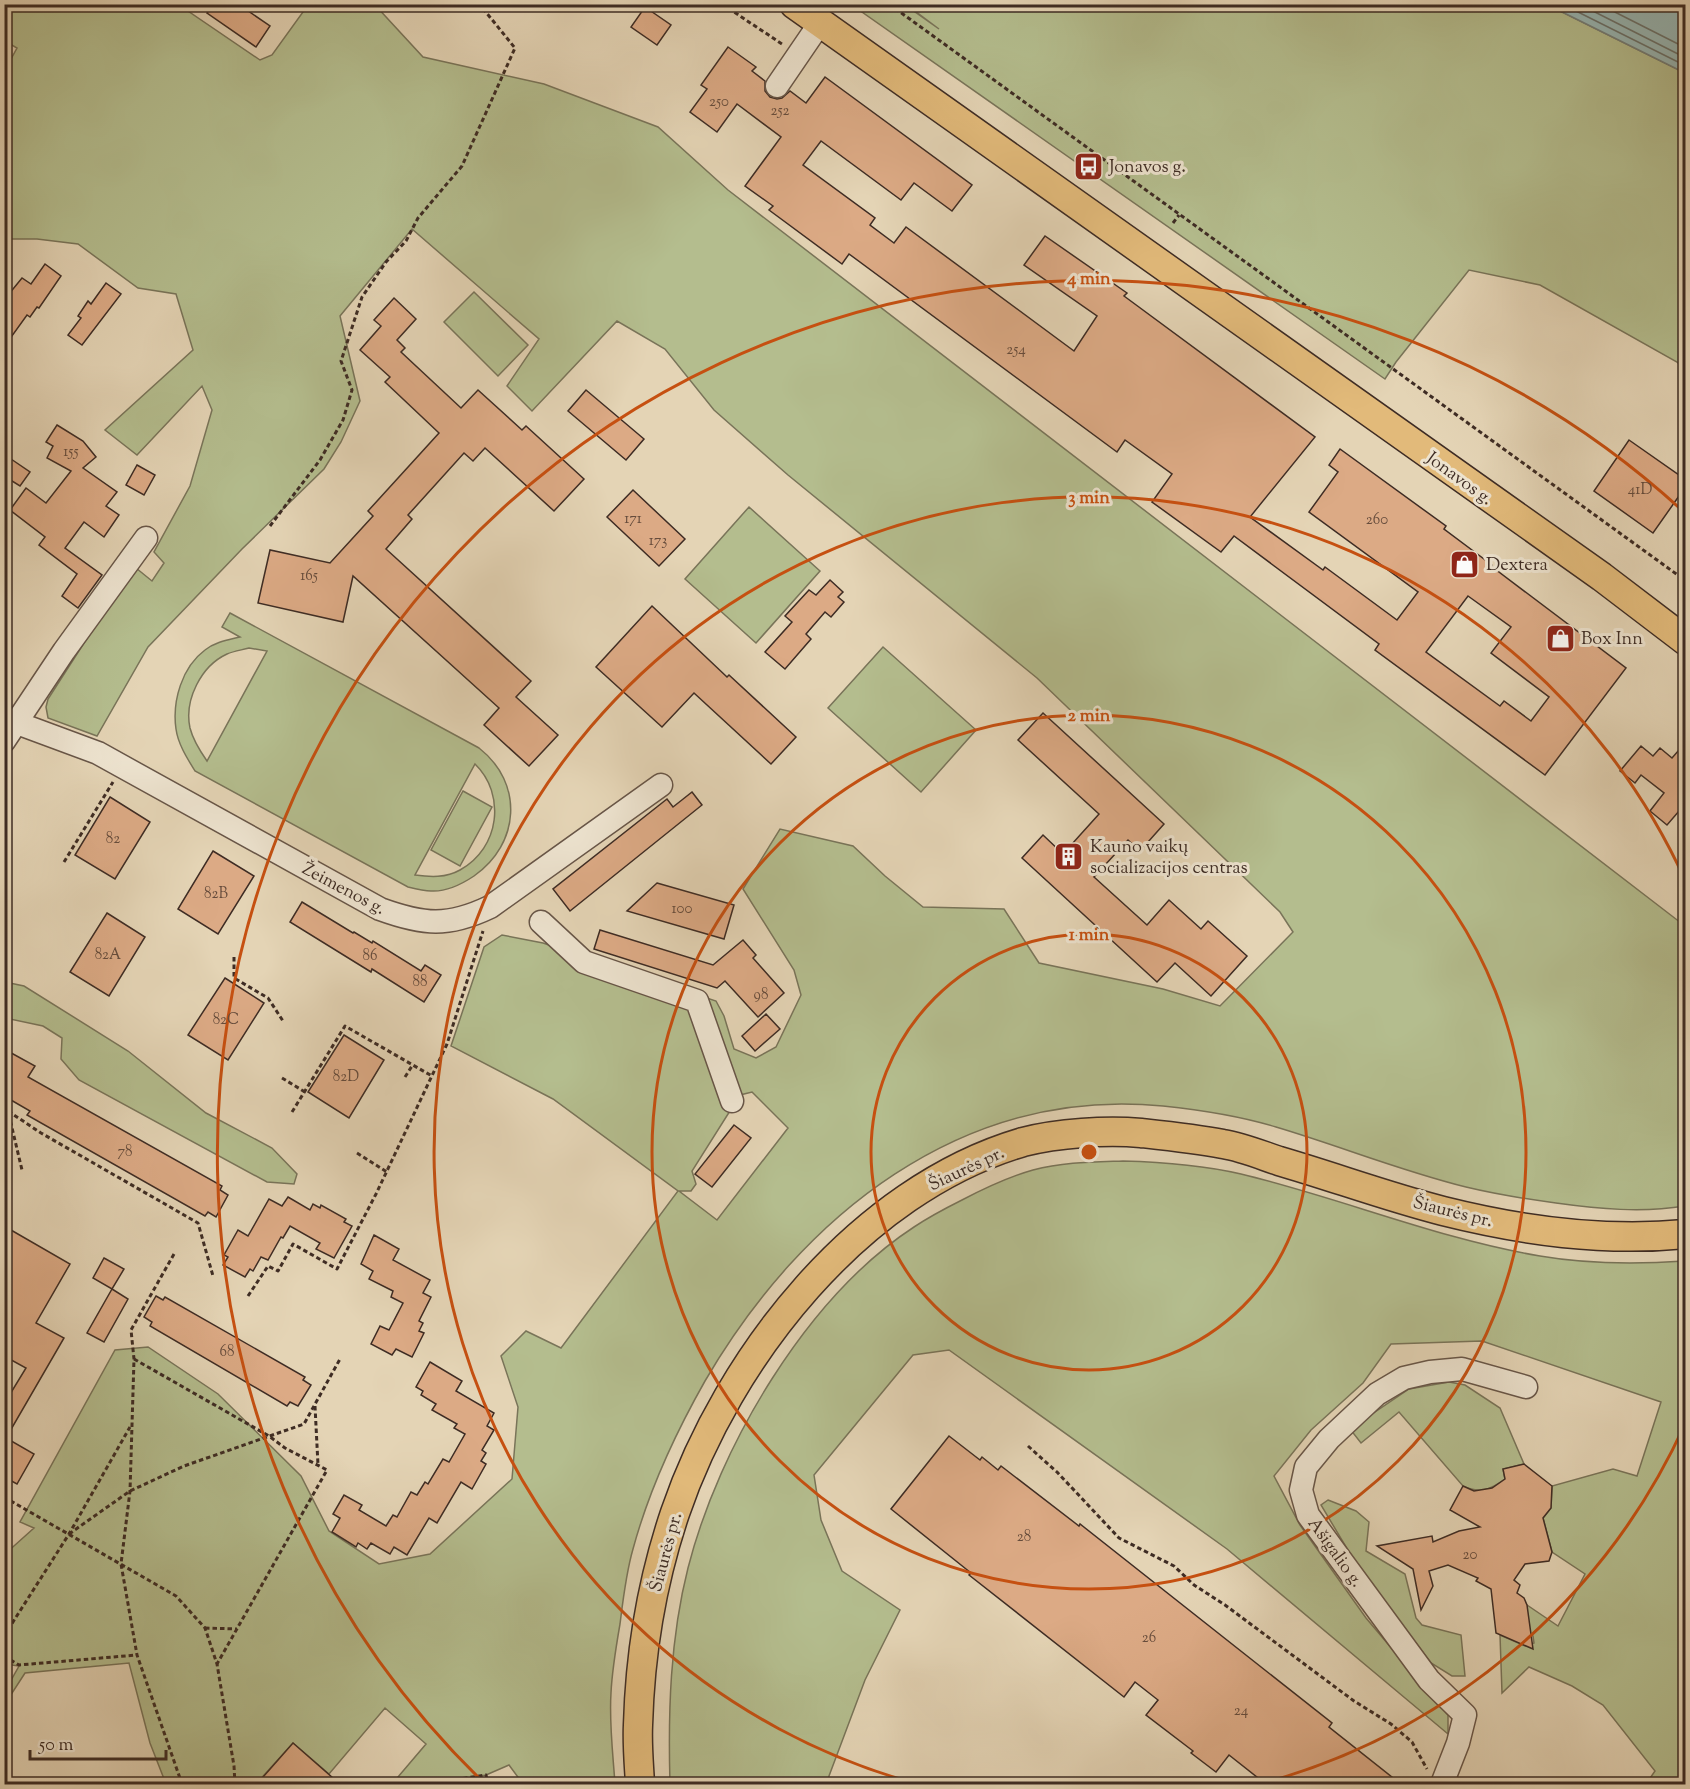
<svg xmlns="http://www.w3.org/2000/svg" width="1690" height="1789" font-family="'Sorts Mill Goudy',serif">
<rect width="100%" height="100%" fill="#e4d4b5"/>
<filter id="stains"><feTurbulence type="fractalNoise" baseFrequency=".00333" numOctaves="4"/><feColorMatrix values="0 0 0 0 .2 0 0 0 0 .09 0 0 0 0 .02 0 0 0 .5 -.17"/></filter>
<radialGradient id="worn" r=".72"><stop offset=".6" stop-color="#630" stop-opacity="0"/><stop offset="1" stop-color="#630" stop-opacity=".3"/></radialGradient>
<g fill="#b4bd8e" stroke="#797459" stroke-width="1.5" fill-rule="evenodd">
<path d="M5,5H179L260,60L272,55L308,5H375L423,57L544,84L658,127L728,190L1685,926V1206C1642,1213 1599,1209 1556,1203C1526,1199 1495,1194 1466,1187C1401,1171 1340,1146 1276,1127C1240,1116 1201,1110 1163,1106C962,1086 801,1216 705,1381C675,1434 649,1490 633,1549C626,1573 623,1600 620,1624C616,1647 612,1670 611,1693C609,1723 613,1754 615,1784H523L509,1765L486,1775L455,1781V1784H392L426,1744L385,1708L329,1774L293,1743L256,1784H166L150,1743L129,1663L25,1673L5,1704V1691L19,1666L5,1664V1554L34,1528L20,1522L115,1350L148,1347L218,1394L301,1476L329,1531L379,1564L430,1554L512,1479L518,1407L501,1356L526,1331L561,1348L678,1191L553,1099L451,1046L484,947L502,935L543,943L716,1001L724,1016L734,1049L756,1058L776,1047L801,995L794,970L743,889L780,829L853,846L885,876L923,907L1004,909L1039,963L1163,989L1220,1006L1293,932L1280,912L1037,678L788,475L714,410L665,349L617,321L532,411L507,386L539,339L412,229L340,316L360,401L341,442L324,469L242,549L148,647L97,736L48,718L46,707L48,699L84,643L136,568L152,581L164,563L154,552L190,486L212,410L202,386L137,455L105,430L193,350L176,294L138,288L78,244L37,239H5V70L17,48L5,41ZM752,1092L788,1128L717,1220L679,1191H691L696,1184L692,1171L740,1095Z"/>
<polygon points="852,5 905,5 939,29 907,5 1548,5 1685,73 1685,370 1677,362 1540,285 1469,270 1396,362 1385,379"/>
<polygon points="474,292 528,345 498,376 444,322"/>
<polygon points="749,507 820,571 756,643 685,579"/>
<path d="M230,613L479,748C524,783 520,844 474,876C462,884 446,892 431,891C424,891 416,889 408,887L195,771C187,758 178,744 176,729C172,701 182,667 205,650C215,642 228,640 240,637L222,627ZM249,648L267,651L207,761C200,751 193,740 190,728C184,700 201,666 227,654C234,651 242,650 249,648ZM475,764C506,794 500,848 460,870C446,878 430,877 415,875Z"/>
<polygon points="883,647 976,730 921,792 828,708"/>
<polygon points="463,791 492,807 460,866 431,850"/>
<polygon points="5,982 24,986 128,1051 206,1113 272,1148 297,1174 294,1184 267,1182 79,1080 61,1059 62,1038 43,1026 5,1018"/>
<path d="M1123,1161C1162,1162 1202,1165 1241,1174C1341,1198 1438,1239 1540,1256C1586,1264 1639,1264 1685,1261V1784H1646L1655,1771L1603,1705L1572,1686L1529,1667L1502,1693L1500,1635L1525,1646L1534,1643L1533,1636L1515,1629L1527,1605L1558,1626L1585,1574L1552,1552L1543,1518L1551,1508L1552,1486L1613,1469L1637,1476L1661,1402L1482,1341L1391,1344L1363,1383L1311,1430L1274,1476L1300,1525L1366,1618L1448,1715V1734L1227,1549L949,1350L913,1355L814,1475L821,1520L842,1571L900,1610L865,1680L829,1776L827,1784H670C668,1712 670,1639 688,1568C719,1446 807,1297 914,1227C929,1217 946,1208 962,1200C985,1188 1008,1177 1033,1170C1063,1162 1092,1162 1123,1161Z"/>
<path d="M1449,1382L1465,1385L1500,1408L1524,1464L1503,1469L1505,1479C1490,1490 1479,1494 1463,1486L1399,1412L1361,1443L1350,1429L1409,1389Z"/>
<polygon points="1328,1500 1356,1511 1369,1522 1366,1551 1405,1574 1416,1618 1422,1625 1461,1635 1465,1676 1452,1676 1431,1663 1361,1572 1321,1505"/>
</g>
<polygon fill="#97b7b5" stroke="#737f7b" stroke-width="1.5" points="1548,5 1685,5 1685,73"/>
<g fill="none" stroke-linecap="round" stroke-linejoin="round">
<g stroke="#6a726c" stroke-width="1.5">
<polyline points="1562,4 1686,66"/>
<polyline points="1579,4 1686,58"/>
<polyline points="1599,4 1686,48"/>
</g>
</g>
<g fill="#dcaa85" stroke="#3e2c24" stroke-width="1.5" fill-rule="evenodd">
<polygon points="213,4 238,4 270,26 256,47 207,13"/>
<polygon points="645,7 671,25 657,45 631,27"/>
<path d="M728,47L756,67L752,71L765,81V91L770,97L777,99L782,98L790,91L806,103L825,77L972,185L952,211L914,183L901,200L821,141L803,165L875,218L870,225L894,243L906,227L1074,351L1097,316L1024,265L1045,236L1127,293L1124,296L1315,437L1250,517L1323,570L1325,567L1397,620L1418,592L1309,512L1338,472L1329,465L1340,449L1446,526L1444,529L1492,565L1491,566L1626,668L1545,775L1375,650L1379,644L1234,536L1221,552L1152,502L1172,474L1125,440L1117,452L849,254L842,264L769,210L773,206L745,186L781,137L737,104L717,132L690,112L707,89L701,85ZM1468,596L1511,627L1491,653L1549,697L1531,721L1504,701L1500,706L1426,652Z"/>
<polygon points="45,264 61,276 39,308 37,307 30,317 27,315 4,347 4,300 22,278 31,284"/>
<polygon points="106,283 121,294 82,345 68,335 81,318 78,316 88,301 91,304"/>
<polygon points="394,298 416,319 397,340 405,348 401,352 461,408 478,390 522,430 526,426 584,479 554,511 485,448 473,461 464,453 408,515 412,519 386,549 531,681 516,697 558,735 529,766 484,725 499,708 353,576 343,622 258,603 270,550 330,563 373,516 368,511 439,433 385,382 390,377 360,350 381,326 374,320"/>
<polygon points="586,390 644,439 626,460 568,411"/>
<polygon points="57,425 83,441 96,457 83,468 117,492 106,506 119,515 104,537 84,522 65,548 102,575 78,608 62,596 77,574 39,545 45,537 10,510 26,488 46,503 71,471 47,458 53,446 46,442"/>
<polygon points="1629,440 1686,480 1686,486 1653,533 1594,491"/>
<polygon points="11,459 30,472 20,486 4,476 4,468"/>
<polygon points="137,465 155,475 144,495 126,485"/>
<polygon points="633,490 685,539 659,566 607,517"/>
<polygon points="830,580 843,592 838,597 844,602 831,617 825,612 806,634 811,639 785,669 765,652 792,622 785,616 809,590 816,595"/>
<polygon points="652,606 727,677 729,675 796,737 771,764 694,693 662,727 596,667"/>
<polygon points="1043,713 1164,824 1140,851 1128,840 1094,877 1147,925 1169,900 1201,929 1208,921 1247,956 1211,996 1175,963 1157,982 1022,858 1043,835 1063,854 1099,814 1018,740"/>
<polygon points="1686,742 1686,803 1667,825 1650,811 1664,793 1641,775 1635,783 1620,771 1641,746 1653,756 1660,748 1672,758"/>
<polygon points="692,792 702,805 570,911 553,889 667,799 673,807"/>
<polygon points="110,797 150,822 115,879 75,855"/>
<polygon points="213,851 254,876 218,934 178,909"/>
<polygon points="657,883 734,905 724,939 627,911"/>
<polygon points="302,902 353,933 354,932 372,943 373,941 421,971 425,965 441,975 424,1002 372,969 371,972 290,922"/>
<polygon points="107,913 145,937 109,996 70,972"/>
<polygon points="600,930 713,965 743,940 756,955 753,958 784,993 758,1017 725,981 717,988 594,949"/>
<polygon points="225,978 264,1003 228,1060 188,1035"/>
<polygon points="766,1014 780,1029 755,1051 742,1036"/>
<polygon points="344,1035 384,1060 349,1118 308,1092"/>
<polygon points="4,1049 35,1066 28,1077 222,1186 220,1190 228,1195 216,1217 208,1212 205,1216 27,1115 30,1111 4,1096"/>
<polygon points="734,1125 751,1138 712,1187 695,1174"/>
<polygon points="288,1197 310,1210 313,1204 320,1208 321,1205 346,1219 344,1222 352,1226 334,1258 316,1249 320,1243 290,1226 283,1238 281,1237 268,1260 261,1257 253,1271 250,1269 245,1277 223,1265 228,1257 224,1255 238,1230 248,1236 269,1199 282,1206"/>
<polygon points="4,1226 70,1264 36,1323 64,1338 6,1438 34,1454 17,1484 4,1477 4,1404 26,1368 4,1356"/>
<polygon points="374,1235 399,1249 393,1260 430,1280 423,1293 431,1297 419,1321 423,1323 419,1331 424,1333 412,1357 396,1349 392,1355 371,1344 380,1326 389,1330 403,1303 391,1297 393,1291 369,1279 373,1271 361,1264"/>
<polygon points="104,1258 124,1269 112,1289 93,1278"/>
<polygon points="112,1289 128,1299 104,1342 87,1333"/>
<polygon points="156,1296 163,1300 165,1297 305,1377 303,1380 311,1385 298,1406 290,1402 287,1406 150,1326 152,1322 144,1317"/>
<polygon points="430,1362 462,1381 456,1391 494,1413 487,1426 494,1430 482,1450 486,1453 481,1461 486,1464 472,1489 461,1482 437,1523 429,1518 407,1555 394,1547 390,1554 371,1543 367,1549 358,1543 356,1547 332,1532 340,1518 333,1514 344,1495 362,1505 359,1510 386,1526 393,1515 397,1517 411,1492 417,1495 425,1482 428,1484 443,1459 449,1462 465,1434 454,1428 457,1424 432,1410 436,1404 421,1395 423,1391 416,1387"/>
<polygon points="949,1436 980,1460 982,1457 998,1470 1001,1466 1079,1526 1080,1524 1332,1723 1329,1727 1402,1785 1267,1785 1229,1755 1216,1772 1191,1753 1193,1751 1146,1715 1158,1700 1135,1682 1124,1697 969,1575 971,1573 891,1509"/>
<polygon points="1524,1464 1552,1486 1551,1508 1543,1518 1552,1552 1549,1561 1525,1564 1514,1580 1520,1585 1517,1593 1524,1598 1527,1605 1533,1649 1496,1633 1491,1589 1476,1581 1478,1578 1448,1565 1429,1571 1433,1586 1421,1610 1413,1569 1377,1546 1432,1536 1433,1542 1459,1531 1480,1527 1450,1510 1463,1486 1474,1491 1492,1488 1505,1479 1503,1469"/>
<polygon points="293,1743 341,1785 256,1785"/>
</g>
<g fill="none" stroke-linecap="round" stroke-linejoin="round">
<defs>
<g id="minor">
<polyline points="777,86 820,23"/>
<path d="M17,723L98,753L380,909C424,925 448,927 490,907L661,785"/>
<polyline points="4,741 64,651 146,538"/>
<polyline points="541,922 584,962 697,1001 732,1101"/>
<polyline points="1442,1784 1458,1743 1465,1715 1429,1680 1308,1515 1301,1490 1306,1467 1329,1439 1377,1394 1404,1378 1430,1372 1462,1369 1526,1387"/>
</g>
<g id="major">
<polyline points="794,4 1602,577 1686,641"/>
<path d="M640,1784C639,1765 637,1745 638,1725C640,1654 652,1581 675,1513C728,1357 859,1190 1023,1142C1058,1133 1106,1130 1141,1133C1168,1136 1196,1139 1223,1144C1242,1147 1261,1155 1279,1161C1334,1177 1388,1197 1443,1211C1523,1231 1603,1242 1686,1234"/>
</g>
</defs>
<use href="#minor" stroke="#685648" stroke-width="25"/>
<use href="#major" stroke="#3e2c24" stroke-width="31"/>
<g stroke="#3e2c24" stroke-width="3" stroke-dasharray="4.5 3" stroke-linecap="butt">
<polyline points="722,4 782,44"/>
<polyline points="889,4 1686,581"/>
<polyline points="1173,223 1179,215"/>
<polyline points="270,526 320,460 343,420 352,390 341,361 362,297 386,262 406,241 418,218 462,166 515,48 485,11"/>
<polyline points="64,862 113,782"/>
<polyline points="234,957 234,978 268,998 283,1021"/>
<polyline points="405,1077 412,1066"/>
<polyline points="282,1078 305,1092"/>
<polyline points="4,1109 8,1111 22,1170"/>
<polyline points="8,1111 41,1133 198,1223 213,1276"/>
<polyline points="292,1112 345,1026 432,1076"/>
<polyline points="357,1153 387,1172"/>
<polyline points="174,1254 131,1330 134,1359 130,1491 121,1564 137,1655 182,1784"/>
<polyline points="248,1296 268,1266 278,1271 293,1244 337,1269 376,1194 447,1044 483,931"/>
<polyline points="134,1359 269,1436 285,1448 327,1470 217,1664"/>
<polyline points="315,1406 318,1465"/>
<polyline points="1028,1446 1057,1472 1119,1538 1174,1566 1194,1585 1225,1605 1354,1701 1391,1724 1412,1742 1427,1769"/>
<polyline points="4,1497 176,1596 205,1628 217,1664 234,1766 235,1784"/>
<polyline points="69,1534 130,1491 184,1466 304,1424 340,1359"/>
<polyline points="205,1628 237,1629"/>
<polyline points="4,1636 69,1534 130,1427"/>
<polyline points="4,1656 19,1665 137,1655"/>
<polyline points="426,1784 486,1775 488,1784"/>
</g>
<use href="#minor" stroke="#ede3cf" stroke-width="22"/>
<use href="#major" stroke="#e2ba7a" stroke-width="28"/>
</g>
<g fill="none" stroke="#c65011" stroke-width="3">
<circle cx="1089" cy="1152" r="218"/>
<circle cx="1089" cy="1152" r="437"/>
<path d="M1685 1424A655 655 0 0 1 1264 1783M914 1783A655 655 0 1 1 1685 880"/>
<path d="M482 1781A874 874 0 0 1 1685 513"/>
</g>
<defs>
<symbol id="bus-square" viewBox="-11 -11 22 22"><rect x="-9" y="-9" width="18" height="18" rx="4" fill="#8f2418" stroke="#ede3cf"/><path d="M-5-6H5V4H4V6H2V4H-2V6H-4V4H-5ZM-3.5-4V0h7V-4ZM-3.5 1.2v1.5H-2V1.2ZM2 1.2v1.5H3.5V1.2Z" fill="#fff"/></symbol>
<symbol id="shop-square" viewBox="-11 -11 22 22"><rect x="-9" y="-9" width="18" height="18" rx="4" fill="#8f2418" stroke="#ede3cf"/><path d="M-5-2.5h2.3a2.7 3.5 0 0 1 5.4 0H5L5.5 6h-11ZM-1.5-2.5h3a1.5 2.3 0 0 0-3 0Z" fill="#fff"/></symbol>
<symbol id="building-square" viewBox="-11 -11 22 22"><rect x="-9" y="-9" width="18" height="18" rx="4" fill="#8f2418" stroke="#ede3cf"/><path d="M-4-6H4V6H1V3H-1V6H-4ZM-2.5-4.3h1.7v1.8h-1.7ZM.8-4.3h1.7v1.8H.8ZM-2.5-1h1.7V.8h-1.7ZM.8-1h1.7V.8H.8Z" fill="#fff"/></symbol>
</defs>
<g fill-rule="evenodd">
<use href="#bus-square" x="1072" y="150" width="33" height="33"/>
<use href="#shop-square" x="1448" y="548" width="33" height="33"/>
<use href="#shop-square" x="1544" y="622" width="33" height="33"/>
<use href="#building-square" x="1052" y="840" width="33" height="33"/>
</g>
<g text-anchor="middle" stroke-width="6" stroke-linejoin="round" paint-order="stroke">
<g font-size="15" fill="#664c3c">
<text x="719" y="106">250</text>
<text x="780" y="115">252</text>
<text x="1016" y="354">254</text>
<text x="71" y="456">155</text>
<text x="1640" y="494">41D</text>
<text x="633" y="523">171</text>
<text x="1377" y="524">260</text>
<text x="658" y="545">173</text>
<text x="309" y="580">165</text>
<text x="113" y="843">82</text>
<text x="216" y="898">82B</text>
<text x="682" y="913">100</text>
<text x="108" y="959">82A</text>
<text x="370" y="960">86</text>
<text x="420" y="986">88</text>
<text x="761" y="999">98</text>
<text x="226" y="1024">82C</text>
<text x="346" y="1081">82D</text>
<text x="125" y="1156">78</text>
<text x="227" y="1356">68</text>
<text x="1024" y="1541">28</text>
<text x="1470" y="1559">20</text>
<text x="1149" y="1642">26</text>
<text x="1241" y="1715">24</text>
</g>
<g font-size="18" fill="#3e2c24" stroke="#ede3cf" text-anchor="start">
<text x="1109" y="172">Jonavos g.</text>
<text x="1486" y="570">Dextera</text>
<text x="1581" y="644">Box Inn</text>
<text x="1090" y="852">Kauno vaikų<tspan x="1090" dy="21">socializacijos centras</tspan></text>
</g>
<g font-size="18" fill="#3e2c24" stroke="#ede3cf">
<text transform="translate(1460 478) rotate(36)" y="6">Jonavos g.</text>
<text transform="translate(344 888) rotate(28)" y="6">Žeimenos g.</text>
<text transform="translate(966 1168) rotate(-25)" y="6">Šiaurės pr.</text>
<text transform="translate(1453 1211) rotate(14)" y="6">Šiaurės pr.</text>
<text transform="translate(665 1552) rotate(-75)" y="6">Šiaurės pr.</text>
<text transform="translate(1336 1552) rotate(54)" y="6">Ašigalio g.</text>
</g>
</g>
<circle cx="1089" cy="1152" r="9" fill="#c65011" stroke="#ede3cf" stroke-width="3"/>
<g font-size="18" text-anchor="middle" font-weight="bold" fill="#c65011" stroke="#ede3cf" stroke-width="6" stroke-linejoin="round" paint-order="stroke">
<text x="1089" y="284">4 min</text>
<text x="1089" y="503">3 min</text>
<text x="1089" y="721">2 min</text>
<text x="1089" y="940">1 min</text>
</g>
<rect width="1690" height="1789" fill="none" stroke="#e4d4b5" stroke-width="24"/>
<rect x="6" y="6" width="1678" height="1777" fill="none" stroke="#3e2c24" stroke-width="3"/>
<rect x="12" y="12" width="1666" height="1765" fill="none" stroke="#3e2c24" stroke-width="1.5"/>
<path d="M30 1750v9h136v-9" fill="none" stroke="#3e2c24" stroke-width="3"/>
<text x="39" y="1750" font-size="18" fill="#3e2c24" stroke="#ede3cf" stroke-width="4.5" paint-order="stroke">50 m</text>
<rect width="100%" height="100%" filter="url(#stains)"/>
<rect width="100%" height="100%" fill="url(#worn)"/>
</svg>
